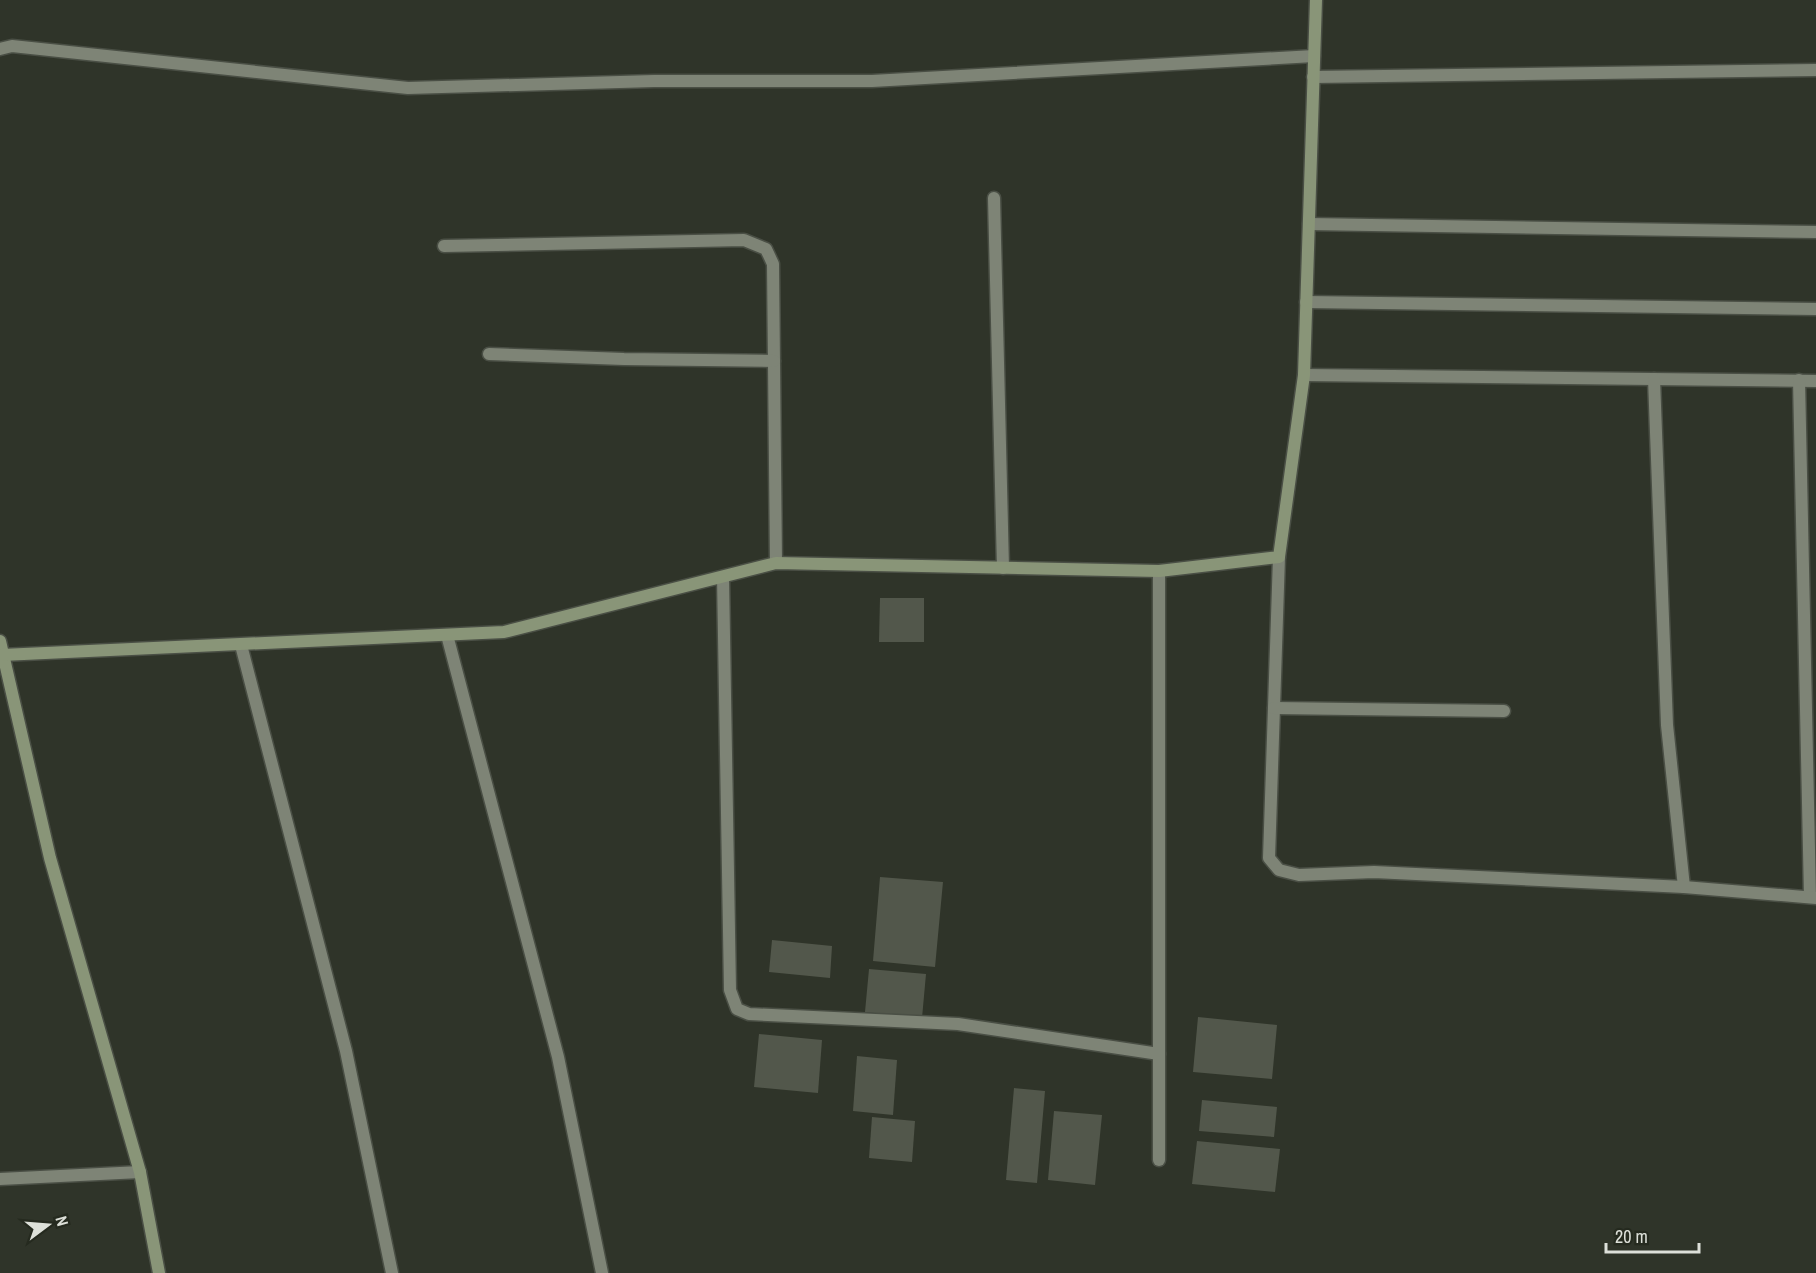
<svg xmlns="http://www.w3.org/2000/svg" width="1816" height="1273" font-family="'Archivo Narrow',sans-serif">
<rect width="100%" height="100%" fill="#2f3429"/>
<g fill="#52574b">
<polygon points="880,598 924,598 924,642 879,642"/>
<polygon points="880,877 943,882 935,967 873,961"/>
<polygon points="772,940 832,946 830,978 769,972"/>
<polygon points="869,969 926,974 922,1018 865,1012"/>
<polygon points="1198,1017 1277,1025 1272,1079 1193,1072"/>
<polygon points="759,1034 822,1040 818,1093 754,1087"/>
<polygon points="857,1056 897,1060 893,1115 853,1111"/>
<polygon points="1014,1088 1045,1091 1037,1183 1006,1180"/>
<polygon points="1202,1100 1277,1107 1274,1137 1199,1131"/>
<polygon points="1054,1111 1102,1115 1095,1185 1048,1180"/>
<polygon points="872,1117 915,1121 912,1162 869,1158"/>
<polygon points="1197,1141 1280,1149 1275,1192 1192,1184"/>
</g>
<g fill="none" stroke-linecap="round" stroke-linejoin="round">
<defs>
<g id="street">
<polyline points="0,49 12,46 408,88 654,81 872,81 1314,56"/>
<polyline points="1313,77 1816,70"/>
<polyline points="994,198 1003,568"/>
<polyline points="1309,224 1816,232"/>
<polyline points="444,246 744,240 766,249 773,264 776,563"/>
<polyline points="1306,302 1816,309"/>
<polyline points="489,354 624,359 774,361"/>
<polyline points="1304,375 1816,381"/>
<polyline points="1654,379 1667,725 1684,887"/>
<polyline points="1799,380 1810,897"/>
<polyline points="1279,557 1269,858 1279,870 1299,875 1374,872 1684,887 1816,898"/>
<polyline points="723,577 730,990 737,1009 749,1014 958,1024 1159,1054"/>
<polyline points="447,635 558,1057 602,1273"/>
<polyline points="241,645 346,1051 392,1273"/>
<polyline points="1274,708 1504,711"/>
<polyline points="1159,1160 1159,571"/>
<polyline points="0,1179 140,1172"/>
</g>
<g id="secondary">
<polyline points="0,641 50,858 140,1172 159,1273"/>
<polyline points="2,655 504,632 776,563 1159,571 1279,557 1304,375 1316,0"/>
</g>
</defs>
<use href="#street" stroke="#4a4f45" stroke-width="15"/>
<use href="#secondary" stroke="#4a4f45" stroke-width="15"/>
<use href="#street" stroke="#7e8476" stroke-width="12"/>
<use href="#secondary" stroke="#899578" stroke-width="12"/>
</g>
<g transform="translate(48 1225) rotate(74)" stroke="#252a1f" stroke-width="4.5" paint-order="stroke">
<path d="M0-4.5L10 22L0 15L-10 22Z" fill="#dde0d9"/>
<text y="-9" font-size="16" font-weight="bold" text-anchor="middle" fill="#dde0d9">N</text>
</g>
<path d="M1606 1243v9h93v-9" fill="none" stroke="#dde0d9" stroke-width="3"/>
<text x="1615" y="1243" font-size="18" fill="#dde0d9" stroke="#252a1f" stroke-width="4.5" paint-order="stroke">20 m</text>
</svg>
